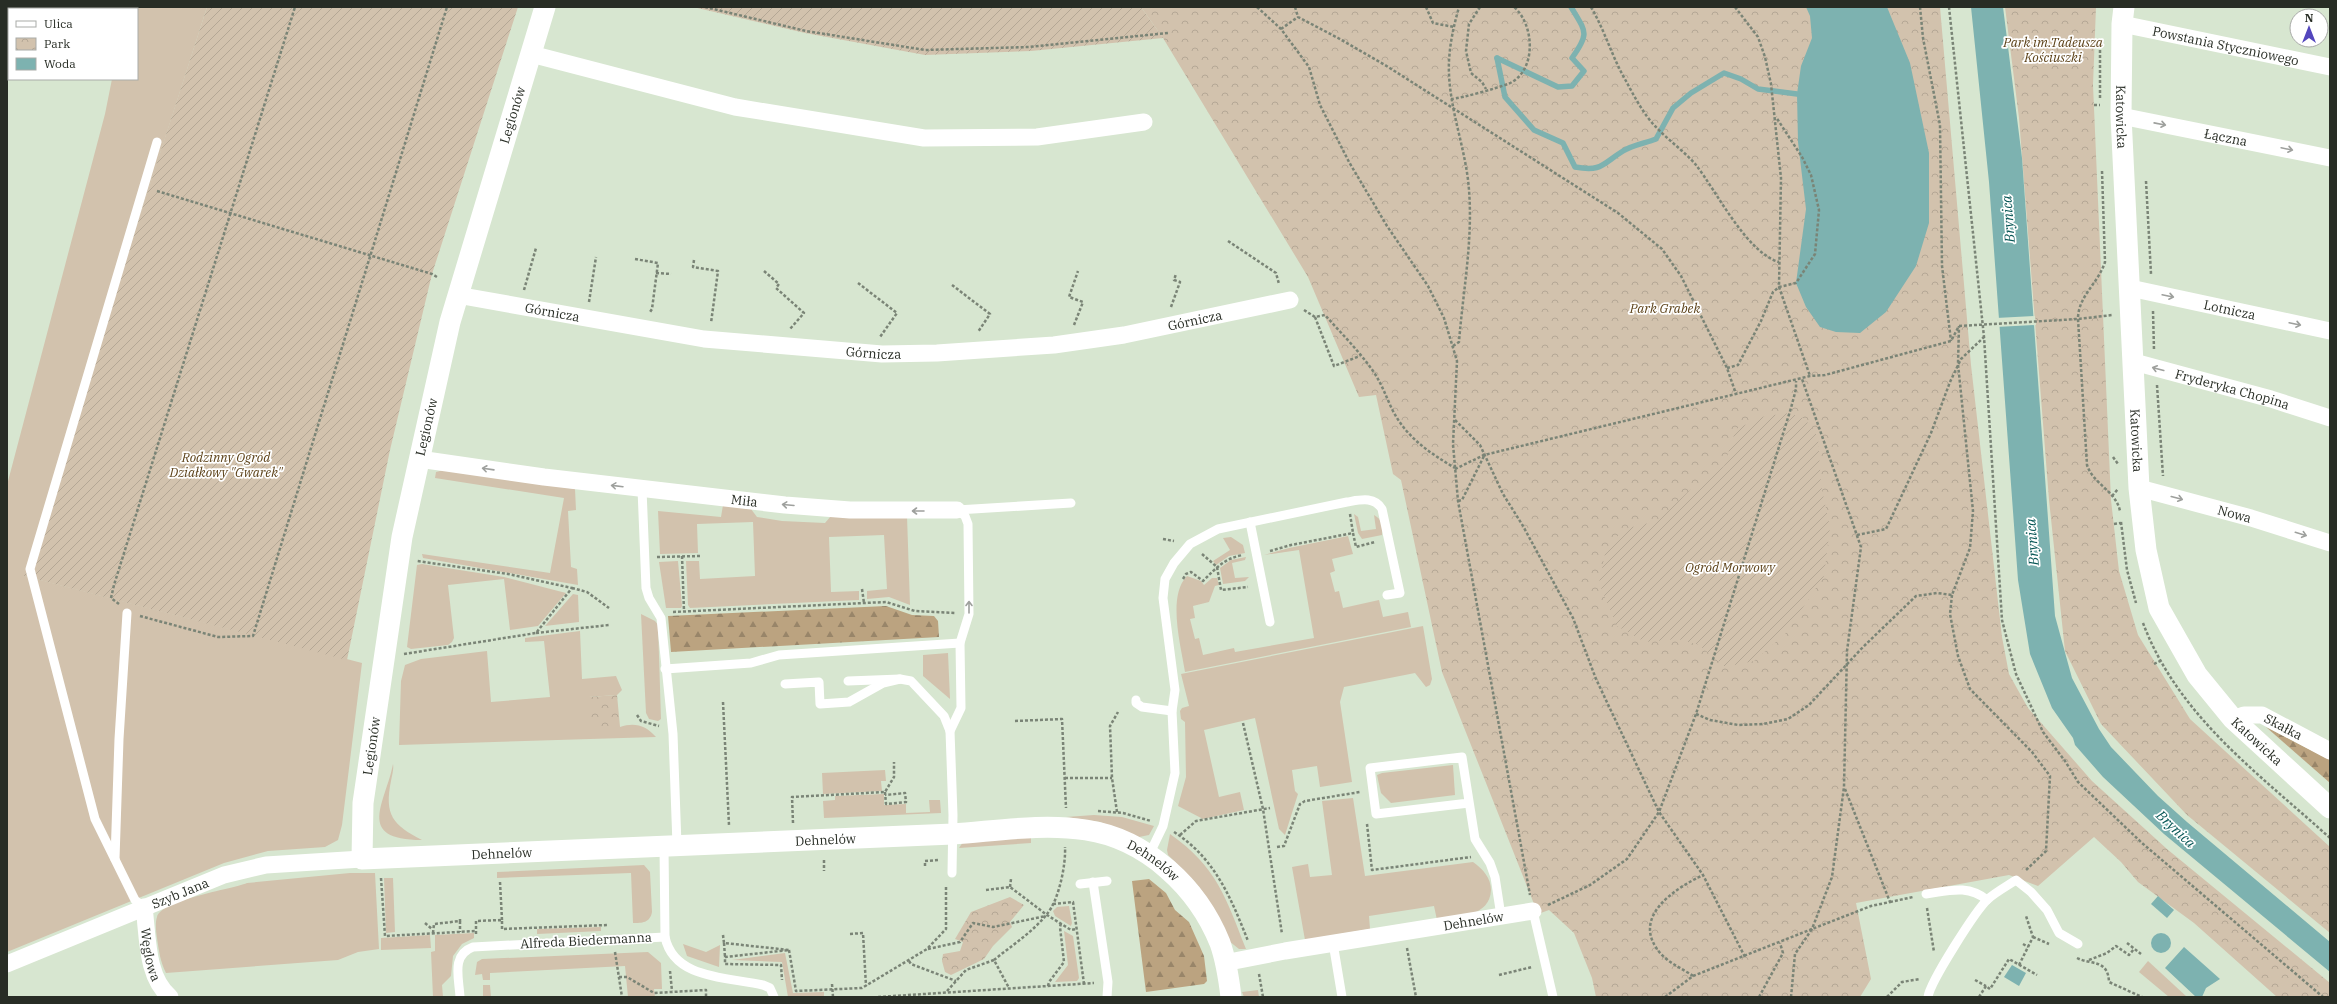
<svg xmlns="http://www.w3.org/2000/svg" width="2337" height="1004" font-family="'IBM Plex Serif',serif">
<defs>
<pattern id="forest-firs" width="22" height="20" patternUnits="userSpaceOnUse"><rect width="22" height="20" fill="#bba380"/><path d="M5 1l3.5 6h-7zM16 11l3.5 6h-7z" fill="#988569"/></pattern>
<pattern id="park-crowns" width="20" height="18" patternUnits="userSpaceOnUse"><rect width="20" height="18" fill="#d2c2ad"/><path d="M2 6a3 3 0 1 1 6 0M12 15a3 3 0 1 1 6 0" fill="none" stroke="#b4a795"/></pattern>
<pattern id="garden-furrows" width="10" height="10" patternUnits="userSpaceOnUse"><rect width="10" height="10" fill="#d2c2ad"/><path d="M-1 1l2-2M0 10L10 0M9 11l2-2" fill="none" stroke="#b4a795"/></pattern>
</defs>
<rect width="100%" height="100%" fill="#d7e6d0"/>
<g fill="#d2c2ad">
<polygon points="124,7 207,7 25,576 362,663 342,825 338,840 325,847 268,851 224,863 7,952 7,485 105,114 112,79 137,79 137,9 124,9"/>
<polygon points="448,469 575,489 576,510 568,511 571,567 577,569 578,585 423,558 422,554 550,573 564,498 435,478 436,472"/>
<polygon points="723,505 751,509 757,517 782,521 825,523 831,516 907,516 910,605 889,597 867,599 867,591 887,589 884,535 829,537 831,592 859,591 859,600 690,608 688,605 686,561 699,561 700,579 755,576 753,522 697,524 698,553 660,554 658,511 721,517"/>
<path d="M1354,514L1358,517L1361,531L1376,529L1374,515C1382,519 1383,526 1382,535L1362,539L1358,533Z"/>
<path d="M1348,536L1353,554L1332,559L1335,571L1330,573L1335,592L1339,591L1343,608L1379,600L1383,617L1408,612L1411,627L1185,672C1181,646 1167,596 1187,576L1201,581L1204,585L1212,578H1217L1219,585L1215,586L1209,602L1193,606L1195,618L1190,619L1195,639L1199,638L1203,655L1234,648L1235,652L1314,638L1299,550L1264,555L1289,548Z"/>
<polygon points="1231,537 1243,545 1245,553 1229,556 1216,565 1213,561 1230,550 1223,538"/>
<polygon points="1246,557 1245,560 1232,563 1235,578 1249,577 1245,581 1223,584 1220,568 1231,560"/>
<polygon points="678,561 682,606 681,608 666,608 659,562"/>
<polygon points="422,564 504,577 566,593 538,626 510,630 504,579 448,585 454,638 452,642 448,645 411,649 407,647 417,565"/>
<polygon points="573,594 578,595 579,622 545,626"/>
<polygon points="641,614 655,621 658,625 661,719 658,721 649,719 646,713"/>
<polygon points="1423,626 1432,679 1430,685 1426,687 1415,673 1344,687 1340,702 1352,782 1320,787 1317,766 1292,770 1295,791 1298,794 1285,835 1279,829 1255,718 1204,730 1219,797 1240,792 1244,810 1203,819 1178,806 1186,777 1185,722 1181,719 1180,711 1182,708 1189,706 1181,674"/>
<path d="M580,631L582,679L616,676L622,690L617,695L589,697L620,727C634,722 646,725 656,737L399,745L401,681L405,665L421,659L487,651L491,702L550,697L544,641L525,642V638Z"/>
<polygon points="948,653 950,699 923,676 923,655"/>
<path d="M393,764C394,768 392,776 391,781C384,815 393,825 422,840C354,840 386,802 393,764Z"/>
<polygon points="1453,765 1455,795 1391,803 1381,793 1377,775 1382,773"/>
<polygon points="885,770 886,781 881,781 882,791 823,794 822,773"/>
<polygon points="884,794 884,805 906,804 906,813 930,812 929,800 940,800 941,813 824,818 823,801 835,800 835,796"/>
<path d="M1353,798L1365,876L1473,862C1483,869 1491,878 1491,890C1490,917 1457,917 1437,920L1434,906L1369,916L1370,929L1305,940L1292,867L1308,864L1310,877L1332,875L1322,801Z"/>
<polygon points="1094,815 1122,817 1154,826 1149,835 1139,837 1100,822 1066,817"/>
<path d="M1170,834C1217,867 1226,898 1246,949H1239L1229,941L1205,895L1195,882L1168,855L1167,850Z"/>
<polygon points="1031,837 1031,843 959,848 963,842"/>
<path d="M644,865L650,872L652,912C650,923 642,923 633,923L631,873L497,878V872Z"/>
<path d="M350,873H375L379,949L358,952L338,960L166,973C160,961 159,951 157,938C156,931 155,923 157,917C162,899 230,890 247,883Z"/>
<polygon points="384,878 393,878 395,932 386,933"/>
<polygon points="1069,906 1072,923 1071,926 1055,916 1053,911 1057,907"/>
<polygon points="601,927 601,931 537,934 537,929"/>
<polygon points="1064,931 1073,936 1079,978 1077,981 1055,982 1068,965"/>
<polygon points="474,933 474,938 462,944 453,956 451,976 442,985 443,997 433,997 431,952 435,951 435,935"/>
<polygon points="430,935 431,948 381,950 381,938"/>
<polygon points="683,944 706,952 720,945 719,967 687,956"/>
<polygon points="648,952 661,963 662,989 654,989 655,997 628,997 625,966 490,973 490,980 483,980 482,974 475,975 477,962 482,959"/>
<polygon points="785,953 793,993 824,992 824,997 788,997 782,962 732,960"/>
<polygon points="2148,961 2187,997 2169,997 2139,972"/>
<polygon points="483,985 490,985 491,997 483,997"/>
<polygon points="1258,990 1259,997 1244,997 1242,992"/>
</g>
<g fill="url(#forest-firs)">
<polygon points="886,606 912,615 934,616 938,621 939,637 671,652 668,616"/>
<polygon points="2266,727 2330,760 2330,783"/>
<polygon points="1149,879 1166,893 1175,910 1189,922 1204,956 1207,981 1204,984 1146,992 1132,881"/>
</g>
<g fill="url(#park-crowns)">
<polygon points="1141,7 1940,7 1971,365 2002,637 2009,674 2028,708 2092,781 2167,849 2330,983 2330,997 2277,997 2194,923 2138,882 2121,862 2094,837 2038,886 2009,875 1856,903 1871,979 1860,997 1596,997 1592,978 1574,933 1549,910 1538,914 1442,672 1401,480 1393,474 1376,395 1359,397 1308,277 1163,38"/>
<polygon points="2005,7 2096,7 2093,85 2111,500 2119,571 2138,635 2190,719 2330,847 2330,933 2187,815 2101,724 2065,651 2049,500 2019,118"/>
<polygon points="617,695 620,727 591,729 589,697"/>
<polygon points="1010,897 1024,905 1010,922 1012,927 993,946 984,959 951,975 945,972 942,961 943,954 960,951 963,942 955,939 971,912"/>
</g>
<g fill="url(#garden-furrows)">
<polygon points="207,7 518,7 432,274 390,450 347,660 24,576"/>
<polygon points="693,7 1141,7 1163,38 1031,51 925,55 805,33"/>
<polygon points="1789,413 1805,419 1818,437 1821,485 1830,527 1824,576 1785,634 1754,661 1725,667 1699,645 1678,639 1645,642 1617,626 1599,583 1606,549 1624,529 1657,521 1689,491 1724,466 1736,429 1765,416"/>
</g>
<g fill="#7db2b0">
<polygon points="1806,7 1887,7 1910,63 1929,153 1929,223 1916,266 1886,312 1860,333 1836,332 1820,327 1806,307 1796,283 1806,209 1798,142 1797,94 1801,66 1812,38 1810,16"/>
<polygon points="1971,7 2003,7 2022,158 2055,616 2072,678 2099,729 2111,747 2158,796 2187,822 2330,942 2330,972 2164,834 2103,777 2075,745 2073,738 2052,708 2030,654 2018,580 1989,182"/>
<polygon points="2158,896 2174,910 2167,918 2151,904"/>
<circle cx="2161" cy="943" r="10"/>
<polygon points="2184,947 2220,979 2206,988 2202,997 2196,997 2165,968"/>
<polygon points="2012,965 2026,973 2019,986 2004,977"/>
</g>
<polygon fill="#d7e6d0" points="2035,316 2036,325 1996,327 1996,318"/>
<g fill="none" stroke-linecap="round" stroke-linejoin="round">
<g stroke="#7db2b0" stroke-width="5.5">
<path d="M1497,58L1505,97L1534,130L1563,143L1575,167C1602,172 1602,164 1623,151C1633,145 1646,143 1656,139L1673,108L1691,93L1724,73L1741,79L1758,89L1797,94"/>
<path d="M1497,58L1558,87L1572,86L1584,71L1572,58C1590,33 1586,32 1571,7"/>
</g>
<g stroke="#7a8476" stroke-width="2.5" stroke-dasharray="3 2" stroke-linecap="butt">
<polyline points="705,7 806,31 925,50 1029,47 1168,33"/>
<polyline points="1257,7 1281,29 1309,67 1320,105 1349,162 1387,226 1428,286 1444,318 1457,361 1453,444 1458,501 1530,895"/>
<polyline points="1295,7 1298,17 1338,38 1385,65 1618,213 1662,249 1681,276 1727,368 1736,394"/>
<polyline points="1426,7 1433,23 1454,27"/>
<polyline points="1480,7 1469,24 1466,51 1471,73 1482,82 1486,89"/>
<path d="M1591,7C1605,31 1612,57 1626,81C1634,96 1644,115 1656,127C1668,140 1684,151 1696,165C1717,192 1747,253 1779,262"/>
<polyline points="1735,7 1758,37 1765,57 1771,84 1781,178 1779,287 1810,376"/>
<polyline points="1920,7 1923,38 1940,125 1942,266 1951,341"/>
<polyline points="1949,7 1984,337 2002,620 2016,674 2043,732 2065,761 2078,782 2142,843 2323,997"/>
<polyline points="1281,29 1298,17"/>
<polyline points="2100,98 2100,45"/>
<path d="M1451,99C1463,98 1497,88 1508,84C1537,72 1535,25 1514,7"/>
<polyline points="2094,105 2100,105"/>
<path d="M2102,171L2105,262C2098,284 2078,296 2078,319L2087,465C2093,484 2116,491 2120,511"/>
<polyline points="2146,181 2151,274"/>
<polyline points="157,191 432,274 437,277"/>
<polyline points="1228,241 1276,273 1279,284"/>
<polyline points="635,259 658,263 652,309 650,312"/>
<polyline points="694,260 693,267 718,271 711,323"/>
<polyline points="764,271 779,284 776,288 804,313 790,329"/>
<polyline points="656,273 671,274"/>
<polyline points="858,283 897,313 880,337"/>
<polyline points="952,285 990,314 978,332"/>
<polyline points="524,290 536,248"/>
<polyline points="589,302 596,257"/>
<polyline points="1171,307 1180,282 1174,280 1176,274"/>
<path d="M1304,310L1315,317L1325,315C1341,333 1359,351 1373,371C1382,384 1386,397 1393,411C1407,438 1430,453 1455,468"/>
<polyline points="2153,311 2154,350"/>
<polyline points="1315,317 1334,366 1360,356"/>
<polyline points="1074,325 1083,302 1069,297 1078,271"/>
<polyline points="1959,326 2078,319 2112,315"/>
<path d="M1453,346L1459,342C1463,291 1473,241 1469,190C1466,147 1447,105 1449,61C1450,42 1454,25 1459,7"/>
<polyline points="1727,368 1738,365 1761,321 1773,292 1779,287 1796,283 1815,254 1819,210 1811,175 1802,157 1776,117"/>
<polyline points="2157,385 2163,476"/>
<polyline points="1455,420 1480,445 1503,494 1523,526 1573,618 1596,679 1659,812 1703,875 1745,957"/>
<polyline points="2113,457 2118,464"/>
<polyline points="1455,469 1484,455 1810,376 1825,375 1951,341 1959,326"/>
<polyline points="2112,496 2118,489"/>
<polyline points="1458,501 1462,500 1484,456"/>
<polyline points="1350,514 1353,533"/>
<polyline points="2121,522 2127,570 2136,603"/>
<polyline points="2114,524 2121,523"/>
<polyline points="1857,535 1886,529 1931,433 1950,382 1961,359 1984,337"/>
<polyline points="1163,539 1174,541"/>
<polyline points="1270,551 1291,545 1353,533 1356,547 1375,542"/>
<polyline points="1202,554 1217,567 1221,590 1248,587"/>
<polyline points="682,556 684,611"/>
<polyline points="657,557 701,556"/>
<path d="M1183,579L1186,574L1191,572L1203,581C1216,568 1225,558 1243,555"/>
<polyline points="572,588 587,592 609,608"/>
<polyline points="862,589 864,603"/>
<polyline points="1952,595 1950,614 1958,656 1970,689 2032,752 2050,776 2046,851 2025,871"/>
<polyline points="119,604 111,598 114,585 295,7"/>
<polyline points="673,612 886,602 915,611 956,613"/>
<polyline points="140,616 218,637 253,636 447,7"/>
<path d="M2143,623C2178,716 2258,773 2330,838"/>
<polyline points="536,633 609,625"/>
<polyline points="404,654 536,633 572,588 508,574 417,561"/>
<polyline points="2154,664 2160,661"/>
<polyline points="723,702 729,825"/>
<polyline points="1696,714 1710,720 1738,725 1763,724 1788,719 1809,705 1863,647 1916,596 1937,593 1952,595 1970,548 1973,511 1958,364 1959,326"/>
<polyline points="637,715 641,721 659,726"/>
<polyline points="1015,721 1062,719 1066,808"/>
<polyline points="1243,723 1263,809 1282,934"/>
<polyline points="1065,778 1112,778"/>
<polyline points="885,792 886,804 906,802 905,793 885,795"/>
<polyline points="1098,811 1123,813 1151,821"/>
<polyline points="1117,812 1112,778 1110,726 1118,712"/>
<polyline points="793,823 792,797 885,792 894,777 894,762"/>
<polyline points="1367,824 1372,870 1471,857"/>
<path d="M1174,832C1215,858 1231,898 1248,941"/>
<polyline points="1180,835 1196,821 1270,808"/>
<polyline points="1277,847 1284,846 1300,804 1305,801 1360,792"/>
<polyline points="824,860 824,871"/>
<polyline points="925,866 925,861 939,860"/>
<polyline points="381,878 385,936 476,931"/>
<polyline points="500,882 502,920"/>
<polyline points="1010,887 1011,879"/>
<polyline points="986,890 1010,887 1047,915 1071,930 1076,929"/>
<polyline points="1890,902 1913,897"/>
<polyline points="1053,904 1073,902 1084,984"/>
<polyline points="1548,905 1590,885 1627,859 1659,812 1696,714 1791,408 1796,389 1796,381"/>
<polyline points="1927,908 1934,952"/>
<polyline points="460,921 460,932"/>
<polyline points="425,923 432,929"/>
<polyline points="433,933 434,924 460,921 460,919"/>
<polyline points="476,934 476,921 502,920 502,929 608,925"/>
<polyline points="850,934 863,933 866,986"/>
<polyline points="723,935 724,943 789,950 725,957 725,964 781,965 782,980"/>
<polyline points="2033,937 2049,944"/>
<polyline points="724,943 725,957"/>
<polyline points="2127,943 2141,954"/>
<polyline points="2023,944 2028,947"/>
<polyline points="1407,948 1416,997"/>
<polyline points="928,949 960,942 973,923 993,927 1046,916"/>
<polyline points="789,950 796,991 862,988 927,949 946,929 946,885"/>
<polyline points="615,952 622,997"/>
<path d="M2077,958C2091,965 2108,959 2109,982L2142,997"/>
<path d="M994,960C1011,946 1033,932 1047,914C1059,900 1066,864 1065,847"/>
<polyline points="2089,960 2107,953 2116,946 2129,955 2134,949"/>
<polyline points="909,961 911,964 956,981"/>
<polyline points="2019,965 2033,937 2026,916"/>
<polyline points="670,971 672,991"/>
<polyline points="1259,974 1263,997"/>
<polyline points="1499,975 1532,967"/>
<polyline points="1693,976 1812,929 1832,877 1844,787 1847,651 1861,547 1802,379"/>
<polyline points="619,977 627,977 654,993 706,990 706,997"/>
<polyline points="1975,980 1986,986"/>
<polyline points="832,984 833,997"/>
<polyline points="1048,986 1049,982 1064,962 1060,927 1061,923"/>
<polyline points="947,991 966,970 994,960 1009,988"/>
<polyline points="878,997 1094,983"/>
<path d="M1665,997L1693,976C1683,969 1669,963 1661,954C1629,918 1674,889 1703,875"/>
<polyline points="1759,997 1783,953 1780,943"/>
<polyline points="1791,997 1795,954 1812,929 1871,906 1890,902 1845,789"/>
<polyline points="1887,997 1902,982 1920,979"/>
<polyline points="1979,997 1986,986 1990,989 2009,959 2037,975"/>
</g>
<g stroke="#fff" stroke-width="9">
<polyline points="642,489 646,588 649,598 661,618 673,734 677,845"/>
<polyline points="957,510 1071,503"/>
<polyline points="1250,522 1270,622"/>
<polyline points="665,669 751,663 779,655 960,643"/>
<polyline points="848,681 900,679 911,681 944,716 950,731"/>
<polyline points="785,684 819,682 820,704 849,702 883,683 900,679"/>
<polyline points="1136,700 1136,703 1142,707 1172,711"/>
<polyline points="1469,803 1376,814 1370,768 1462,757 1475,839 1490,863 1495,877 1501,916"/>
<path d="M1149,855L1163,826L1175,773L1172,711L1175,690L1163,598L1165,579L1174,563L1190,544L1218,529L1347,502C1360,500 1374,496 1382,509L1400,593L1387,595"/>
<polyline points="115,859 119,739 127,613"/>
<polyline points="952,873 953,815 950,731 961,708 960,643 969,614 968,524 965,516 957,510"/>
<polyline points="1093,882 1108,982 1107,997"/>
<polyline points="1080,884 1107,881"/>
<path d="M1926,894C1948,891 1968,884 1987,900"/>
<polyline points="144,907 135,900 95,819 30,569 157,142"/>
<polyline points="1533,911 1553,997"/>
<path d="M665,937C674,980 729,977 763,985L770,988L774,997"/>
<polyline points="1333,943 1342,997"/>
<path d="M460,997C459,978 451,955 473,947L665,937L664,846"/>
<path d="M1928,997C1930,982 1976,910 1988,899C1996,892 2007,886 2016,880L2031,892L2047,910L2059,933L2078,944"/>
</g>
<g stroke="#fff" stroke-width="17">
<path id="s1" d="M2122,24L2330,67"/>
<polyline points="531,54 735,107 924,138 1037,137 1144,122"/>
<path id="s2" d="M2121,116L2330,158"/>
<path id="s3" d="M2130,288L2330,331"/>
<path id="s4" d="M457,295L704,339L882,354L937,353L1054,345L1124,335L1290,300"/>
<path id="s5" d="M2134,362L2271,399L2330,418"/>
<path id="s6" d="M419,459L544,477L785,505L850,510H957"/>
<path id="s7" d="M2139,488L2251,518L2330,543"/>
<path id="s8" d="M2233,719L2244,715H2262L2330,751"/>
<path id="s9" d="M144,907C148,937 146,977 170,997"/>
<path id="s10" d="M1224,963L1285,951L1533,911"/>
<path id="s11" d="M7,964L224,875L266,865L362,859"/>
</g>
<g stroke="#fff" stroke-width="21">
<path id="s12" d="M545,7L450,322L402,537L363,803L362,859L953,834C996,831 1043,823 1086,830C1147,839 1198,888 1220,943C1226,960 1229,980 1231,997"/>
<path id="s13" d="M2124,7L2122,24L2121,116L2139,488L2146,550L2159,608L2197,675L2233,719L2330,808"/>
</g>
</g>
<defs><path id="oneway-shaft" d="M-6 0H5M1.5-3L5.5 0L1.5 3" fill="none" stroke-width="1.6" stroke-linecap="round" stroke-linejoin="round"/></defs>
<g stroke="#9ea09d">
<use href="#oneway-shaft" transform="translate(2160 124) rotate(11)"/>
<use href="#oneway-shaft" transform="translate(2287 149) rotate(12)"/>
<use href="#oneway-shaft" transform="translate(2168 296) rotate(12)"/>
<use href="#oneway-shaft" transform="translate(2295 324) rotate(12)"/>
<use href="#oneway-shaft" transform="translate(2158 369) rotate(-165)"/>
<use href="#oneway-shaft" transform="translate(488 469) rotate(-172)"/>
<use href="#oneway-shaft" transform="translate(617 486) rotate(-173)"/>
<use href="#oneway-shaft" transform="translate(2177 498) rotate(15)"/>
<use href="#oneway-shaft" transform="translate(788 505) rotate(-175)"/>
<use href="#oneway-shaft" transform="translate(918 511) rotate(180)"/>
<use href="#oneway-shaft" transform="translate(2301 534) rotate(17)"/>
<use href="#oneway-shaft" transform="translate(969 607) rotate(-90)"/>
</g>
<g text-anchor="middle" stroke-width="3.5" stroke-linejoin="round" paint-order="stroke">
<g font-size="13" font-style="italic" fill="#5a3f15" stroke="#fff">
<text x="2053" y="47">Park im.Tadeusza<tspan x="2053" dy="15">Kościuszki</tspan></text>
<text x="1665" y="313">Park Grabek</text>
<text x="226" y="462">Rodzinny Ogród<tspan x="226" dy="15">Działkowy "Gwarek"</tspan></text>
<text x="1730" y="572">Ogród Morwowy</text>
</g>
<g font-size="13" fill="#282d25" stroke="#fff">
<text dy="5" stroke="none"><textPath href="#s1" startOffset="106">Powstania Styczniowego</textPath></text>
<text transform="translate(512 115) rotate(-73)" y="5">Legionów</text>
<text dy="5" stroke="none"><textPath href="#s13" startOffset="110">Katowicka</textPath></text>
<text dy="5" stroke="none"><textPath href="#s2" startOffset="107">Łączna</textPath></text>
<text dy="5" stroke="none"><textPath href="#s3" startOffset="102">Lotnicza</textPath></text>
<text dy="5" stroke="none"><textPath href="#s4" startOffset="97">Górnicza</textPath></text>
<text dy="5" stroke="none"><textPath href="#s4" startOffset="745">Górnicza</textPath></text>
<text dy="5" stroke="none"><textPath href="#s4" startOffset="421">Górnicza</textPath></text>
<text dy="5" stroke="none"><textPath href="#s5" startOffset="102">Fryderyka Chopina</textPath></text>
<text transform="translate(426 427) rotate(-77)" y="5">Legionów</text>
<text dy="5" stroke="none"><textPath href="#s13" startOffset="434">Katowicka</textPath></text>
<text dy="5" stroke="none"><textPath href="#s6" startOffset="328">Miła</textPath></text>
<text dy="5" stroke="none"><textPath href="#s7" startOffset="99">Nowa</textPath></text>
<text dy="5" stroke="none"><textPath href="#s8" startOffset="54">Skałka</textPath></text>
<text dy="5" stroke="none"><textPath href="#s13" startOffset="770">Katowicka</textPath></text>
<text transform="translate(371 746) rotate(-82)" y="5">Legionów</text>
<text dy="5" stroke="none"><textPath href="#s12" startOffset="1338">Dehnelów</textPath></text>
<text dy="5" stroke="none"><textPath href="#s12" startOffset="1014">Dehnelów</textPath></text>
<text dy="5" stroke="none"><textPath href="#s12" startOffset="1674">Dehnelów</textPath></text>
<text dy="5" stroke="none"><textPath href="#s11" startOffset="187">Szyb Jana</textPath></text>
<text dy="5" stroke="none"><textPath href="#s10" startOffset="253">Dehnelów</textPath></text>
<text transform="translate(586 940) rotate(-3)" y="5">Alfreda Biedermanna</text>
<text dy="5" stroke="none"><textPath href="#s9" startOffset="48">Węglowa</textPath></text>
</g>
<g font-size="14" font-style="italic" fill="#075655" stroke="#fff">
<text transform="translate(2008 219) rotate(-94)" y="5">Brynica</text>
<text transform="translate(2032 542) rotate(-94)" y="5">Brynica</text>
<text transform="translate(2176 829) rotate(43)" y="5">Brynica</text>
</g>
</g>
<rect width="2337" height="1004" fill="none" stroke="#282d25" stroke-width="16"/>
<rect x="8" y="8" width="130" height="72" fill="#ffffff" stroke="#a9aba8"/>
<rect x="16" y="21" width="20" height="6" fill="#ffffff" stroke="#a9aba8"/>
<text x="44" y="28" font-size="12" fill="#282d25">Ulica</text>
<rect x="16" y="38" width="20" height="12" fill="url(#park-crowns)" stroke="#a9aba8"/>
<text x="44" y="48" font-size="12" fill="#282d25">Park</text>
<rect x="16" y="58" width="20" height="12" fill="#7db2b0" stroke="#a9aba8"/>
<text x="44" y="68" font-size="12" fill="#282d25">Woda</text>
<g transform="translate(2309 28)"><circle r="19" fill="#ffffff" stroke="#a9aba8"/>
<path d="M0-3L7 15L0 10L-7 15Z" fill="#5346bd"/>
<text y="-6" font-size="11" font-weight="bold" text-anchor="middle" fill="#282d25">N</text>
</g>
</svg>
